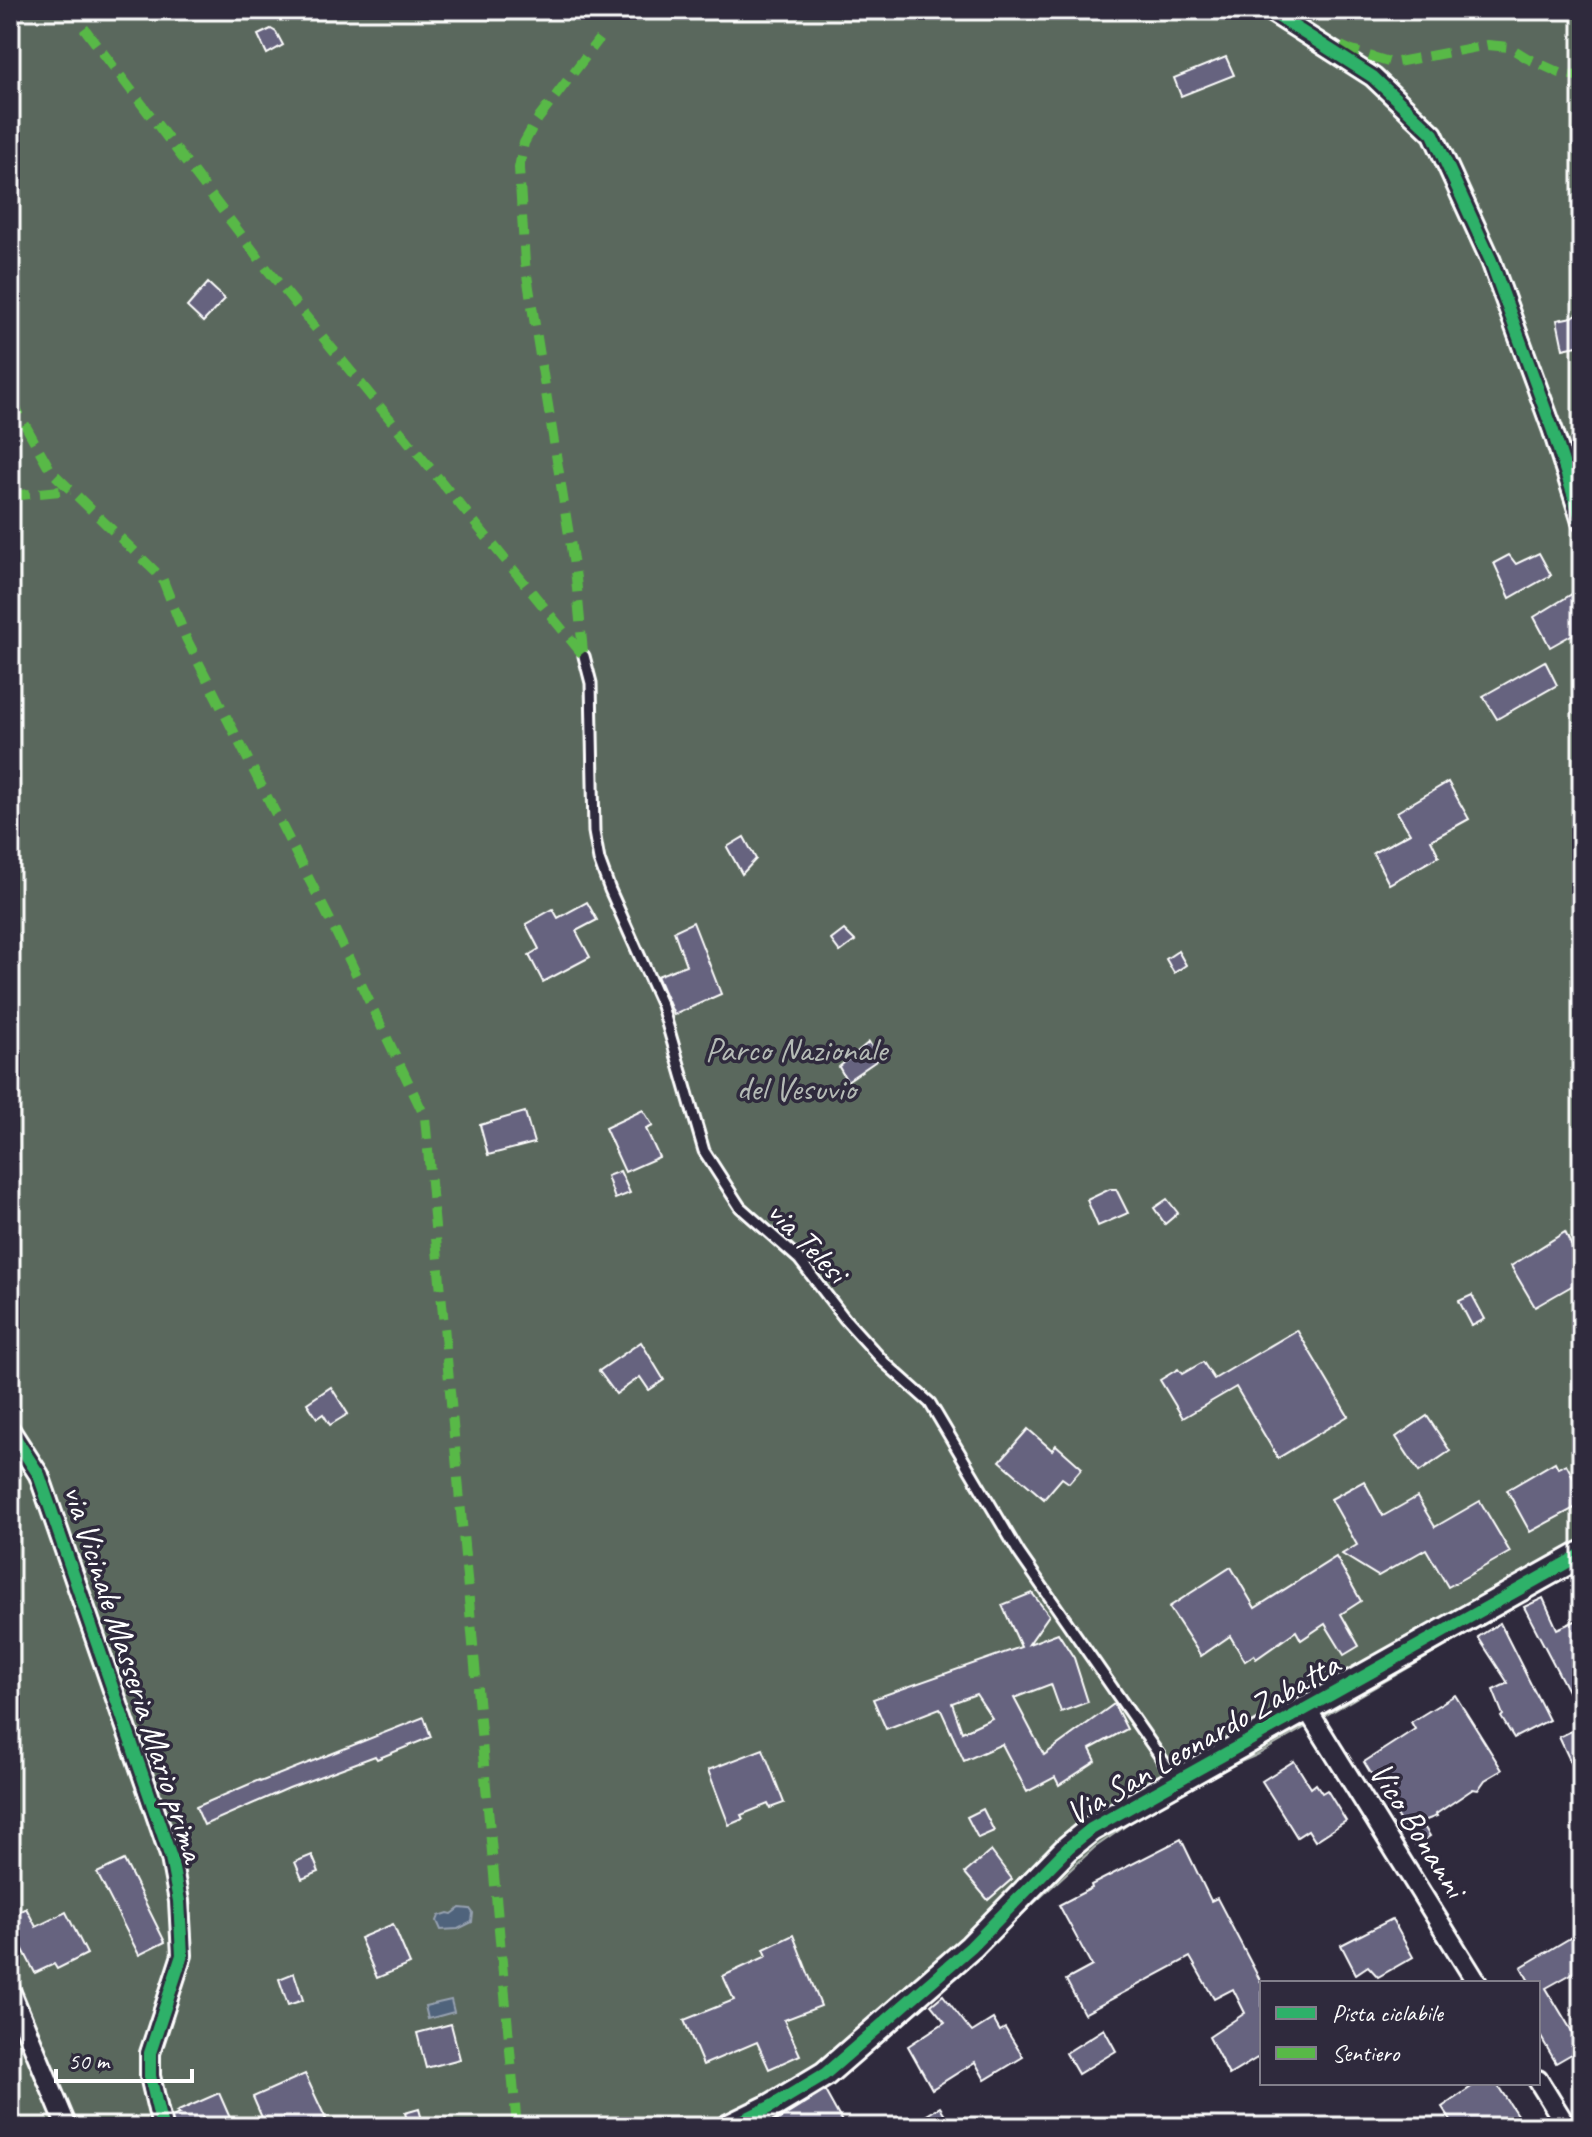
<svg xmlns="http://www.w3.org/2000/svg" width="1592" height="2137" font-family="Caveat,sans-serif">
<rect width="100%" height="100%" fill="#2f2a3d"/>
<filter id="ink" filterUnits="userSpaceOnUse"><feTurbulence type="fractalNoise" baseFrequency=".0125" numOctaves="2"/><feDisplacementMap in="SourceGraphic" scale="16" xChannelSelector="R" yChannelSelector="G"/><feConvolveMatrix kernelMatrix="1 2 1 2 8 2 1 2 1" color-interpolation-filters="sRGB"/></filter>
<g filter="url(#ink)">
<polygon fill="#5a675d" stroke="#acb3ae" stroke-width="2" points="10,10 1582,10 1582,1568 1257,1755 1182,1787 1094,1848 917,2011 809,2097 751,2127 10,2127"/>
<g fill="#50637b" stroke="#96a1b0" stroke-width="2">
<polygon points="460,1908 470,1909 473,1913 472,1922 458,1929 441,1930 437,1921 439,1916 448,1913 452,1914"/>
<polygon points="451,2000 454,2012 428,2019 425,2006"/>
</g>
<g fill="#66647f" stroke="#fff" stroke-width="2" fill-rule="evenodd">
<polygon points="271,29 276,32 283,45 267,54 258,35"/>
<polygon points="1226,57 1234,75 1181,96 1174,78"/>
<polygon points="208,283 225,299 203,322 187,307"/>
<polygon points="1582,311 1582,345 1563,349 1557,320 1572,317"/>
<polygon points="1539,553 1551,575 1510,598 1494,563 1509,555 1516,564"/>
<polygon points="1572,594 1582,615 1582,629 1550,647 1534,617"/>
<polygon points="1545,661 1557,685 1497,719 1483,696"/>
<polygon points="1448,782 1469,819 1431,840 1439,856 1389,884 1373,853 1410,833 1397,812"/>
<polygon points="744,837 756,859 742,874 727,847"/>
<polygon points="587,902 597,920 576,931 590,957 543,982 529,955 539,949 526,924 553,909 558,918"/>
<polygon points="693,922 721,994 674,1015 657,976 686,965 674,931"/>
<polygon points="844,930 855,941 840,952 831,940"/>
<polygon points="1178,951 1186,965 1174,973 1166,959"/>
<polygon points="869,1042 879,1059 847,1081 839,1067"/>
<polygon points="643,1110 653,1126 646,1129 659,1157 625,1172 605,1128"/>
<polygon points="525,1112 534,1143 488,1155 480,1125"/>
<polygon points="620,1171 630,1193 615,1199 607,1176"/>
<polygon points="1110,1189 1116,1189 1128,1213 1098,1226 1087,1200"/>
<polygon points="1167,1199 1178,1213 1165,1224 1154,1208"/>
<polygon points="1565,1232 1575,1253 1582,1257 1582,1280 1535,1307 1511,1266"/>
<polygon points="1472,1295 1485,1319 1472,1326 1459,1301"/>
<polygon points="1297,1330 1348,1416 1278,1458 1236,1387 1183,1418 1160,1380 1178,1369 1182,1374 1203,1362 1214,1379"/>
<polygon points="641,1342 664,1380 649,1390 640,1377 616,1394 599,1371"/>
<polygon points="331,1387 348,1414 330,1425 323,1414 317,1418 307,1403"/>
<polygon points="1427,1416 1450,1451 1419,1472 1396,1437"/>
<polygon points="1028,1429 1052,1450 1056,1445 1082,1468 1069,1483 1062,1478 1044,1499 1000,1461"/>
<polygon points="1555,1462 1558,1468 1566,1464 1582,1493 1582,1504 1530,1532 1507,1490"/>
<polygon points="1364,1481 1383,1516 1417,1497 1435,1527 1480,1501 1510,1552 1448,1587 1426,1549 1378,1576 1342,1554 1357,1545 1331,1499"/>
<polygon points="1336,1557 1361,1601 1341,1614 1359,1646 1344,1655 1325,1624 1301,1640 1296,1631 1256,1659 1254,1655 1245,1661 1230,1636 1201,1656 1169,1607 1231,1567 1255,1608"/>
<path d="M1032,1593L1049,1615L1029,1644L1058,1633L1074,1658L1088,1702L1061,1712L1051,1684L1014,1698L1044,1755L1114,1704L1127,1729L1090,1749L1096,1761L1059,1785L1055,1777L1027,1792L1002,1744L964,1761L940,1708L886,1729L873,1699L1021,1647L1002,1605ZM976,1694L992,1718L962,1732L952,1703Z"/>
<polygon points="1543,1598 1557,1629 1582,1618 1582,1652 1574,1656 1582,1672 1582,1718 1524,1607"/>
<polygon points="1500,1623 1549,1720 1514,1738 1501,1717 1503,1715 1493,1690 1508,1683 1478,1637"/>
<polygon points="1455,1695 1502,1770 1485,1780 1478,1790 1473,1789 1436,1814 1437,1816 1421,1822 1430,1836 1415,1846 1364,1762 1415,1729 1411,1722"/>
<polygon points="424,1717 431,1737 377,1759 375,1756 289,1788 204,1825 196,1807 259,1780 260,1782"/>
<polygon points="1582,1726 1582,1786 1559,1737"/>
<polygon points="763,1749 784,1803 770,1808 768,1804 741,1815 743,1819 729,1825 708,1770"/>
<polygon points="1294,1761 1311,1788 1316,1784 1322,1793 1327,1790 1346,1821 1315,1841 1308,1830 1297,1837 1262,1781"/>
<polygon points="983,1809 994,1831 978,1838 967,1817"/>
<polygon points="1181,1839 1211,1901 1217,1898 1262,1984 1262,2055 1229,2075 1209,2037 1245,2013 1233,1989 1214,1999 1190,1957 1084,2014 1066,1980 1092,1966 1059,1905 1092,1888 1091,1885"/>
<polygon points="991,1851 1012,1879 988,1900 965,1873"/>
<polygon points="312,1855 319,1872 302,1879 295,1862"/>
<polygon points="124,1860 165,1942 139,1955 97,1873"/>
<polygon points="26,1908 36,1927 66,1912 87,1954 57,1969 54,1964 35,1973 10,1924 10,1916"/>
<polygon points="1392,1919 1413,1957 1378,1977 1368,1966 1356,1974 1341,1945"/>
<polygon points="393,1924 410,1964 377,1978 360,1938"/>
<polygon points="1582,1931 1582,1968 1546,1988 1582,2048 1556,2063 1538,2032 1538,1983 1530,1983 1521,1967"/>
<polygon points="793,1935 821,2006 784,2020 800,2055 769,2069 757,2042 703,2065 684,2020 734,2000 723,1976 767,1956 764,1949"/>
<polygon points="294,1973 303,2000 288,2005 279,1979"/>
<polygon points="943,1995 972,2032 993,2019 1000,2031 1005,2028 1023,2057 985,2080 975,2062 932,2089 908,2046 945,2022 931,2005"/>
<polygon points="451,2024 460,2059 426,2068 417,2033"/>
<polygon points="1104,2029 1116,2051 1078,2074 1066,2053"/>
<polygon points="305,2074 326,2119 308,2127 266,2127 253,2097"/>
<polygon points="1477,2083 1496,2083 1525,2127 1455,2127 1442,2107"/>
<polygon points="825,2091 845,2127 763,2127 778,2120"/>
<polygon points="219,2093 234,2127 174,2127 172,2117 179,2114 176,2112"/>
<polygon points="940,2107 953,2127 907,2127"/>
<polygon points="419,2109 424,2127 409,2127 405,2113"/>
</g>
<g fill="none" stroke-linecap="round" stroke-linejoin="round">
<defs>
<polyline id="lane" points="584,656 591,683 594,832 599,860 610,890 662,1006 704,1151 740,1207 799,1259 845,1319 884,1362 930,1403 1019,1553 1175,1778"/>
<g id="street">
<polyline points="1268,10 1373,77 1433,134 1491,261 1553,431 1582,522"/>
<polyline points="10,1430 39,1475 171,1858 179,1901 182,1955 150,2053 150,2076 162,2127"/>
<polyline points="1307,1709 1477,1983"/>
<polyline points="10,1990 67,2127"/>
<polyline points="1538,2080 1567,2127"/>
</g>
<polyline id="secondary" points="729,2127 770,2107 825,2074 971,1947 1069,1847 1091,1829 1582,1554"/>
</defs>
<use href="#lane" stroke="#fff" stroke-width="15"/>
<use href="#street" stroke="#fff" stroke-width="24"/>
<use href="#secondary" stroke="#fff" stroke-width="30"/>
<use href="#lane" stroke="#2f2a3d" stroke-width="9"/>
<use href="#street" stroke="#2f2a3d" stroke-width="18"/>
<use href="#secondary" stroke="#2f2a3d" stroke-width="24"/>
<g stroke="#58b947" stroke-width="10" stroke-dasharray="20 10" stroke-linecap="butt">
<polyline points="84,28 267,269 584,656"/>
<polyline points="1341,46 1352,51 1392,63 1488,45 1509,47 1527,58 1560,73 1582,77"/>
<polyline points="10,398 51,471 162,578 186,638 333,926 425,1117 517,2127"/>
<polyline points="10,496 70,490"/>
<polyline points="583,652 576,578 525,263 519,168 524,143 535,123 599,39"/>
</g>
<defs>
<g id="cycleway">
<polyline points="1268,10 1373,77 1433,134 1491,261 1553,431 1582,522"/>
<polyline points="10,1430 39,1475 171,1858 179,1901 182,1955 150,2053 150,2076 162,2127"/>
<polyline points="729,2127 770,2107 825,2074 971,1947 1069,1847 1091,1829 1582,1554"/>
</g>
</defs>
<use href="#cycleway" stroke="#2f2a3d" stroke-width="17"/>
<use href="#cycleway" stroke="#2db169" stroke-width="12"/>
</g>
</g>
<g text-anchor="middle" stroke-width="7" stroke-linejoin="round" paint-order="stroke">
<g font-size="34" fill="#b5bbb6" stroke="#2f2a3d">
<text x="796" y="1061">Parco Nazionale<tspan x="796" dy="39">del Vesuvio</tspan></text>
</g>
<g font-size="34" fill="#fff" stroke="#2f2a3d">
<text transform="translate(808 1241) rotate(46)" y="12">via Telesi</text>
<text transform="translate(135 1673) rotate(72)" y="12">via Vicinale Masseria Mario prima</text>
<text transform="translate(1202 1738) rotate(-30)" y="12">Via San Leonardo Zabatta</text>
<text transform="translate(1419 1829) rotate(58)" y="12">Vico Bonanni</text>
</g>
</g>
<rect width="1592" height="2137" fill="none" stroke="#2f2a3d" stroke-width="40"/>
<rect x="20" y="20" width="1552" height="2097" fill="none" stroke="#fff" stroke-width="3" filter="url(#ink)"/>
<rect x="1260" y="1981" width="280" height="104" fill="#2f2a3d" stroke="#827f8b" stroke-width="2"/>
<rect x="1276" y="2007" width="40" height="12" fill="#2db169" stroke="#827f8b" stroke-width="2"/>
<text x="1332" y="2021" font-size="24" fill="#ffffff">Pista ciclabile</text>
<rect x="1276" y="2047" width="40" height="12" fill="#58b947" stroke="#827f8b" stroke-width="2"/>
<text x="1332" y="2061" font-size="24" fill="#ffffff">Sentiero</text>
<path d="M56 2069v12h136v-12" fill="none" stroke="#ffffff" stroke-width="4"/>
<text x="68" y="2069" font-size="24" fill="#ffffff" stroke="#2f2a3d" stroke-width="6" paint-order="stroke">50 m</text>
</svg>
